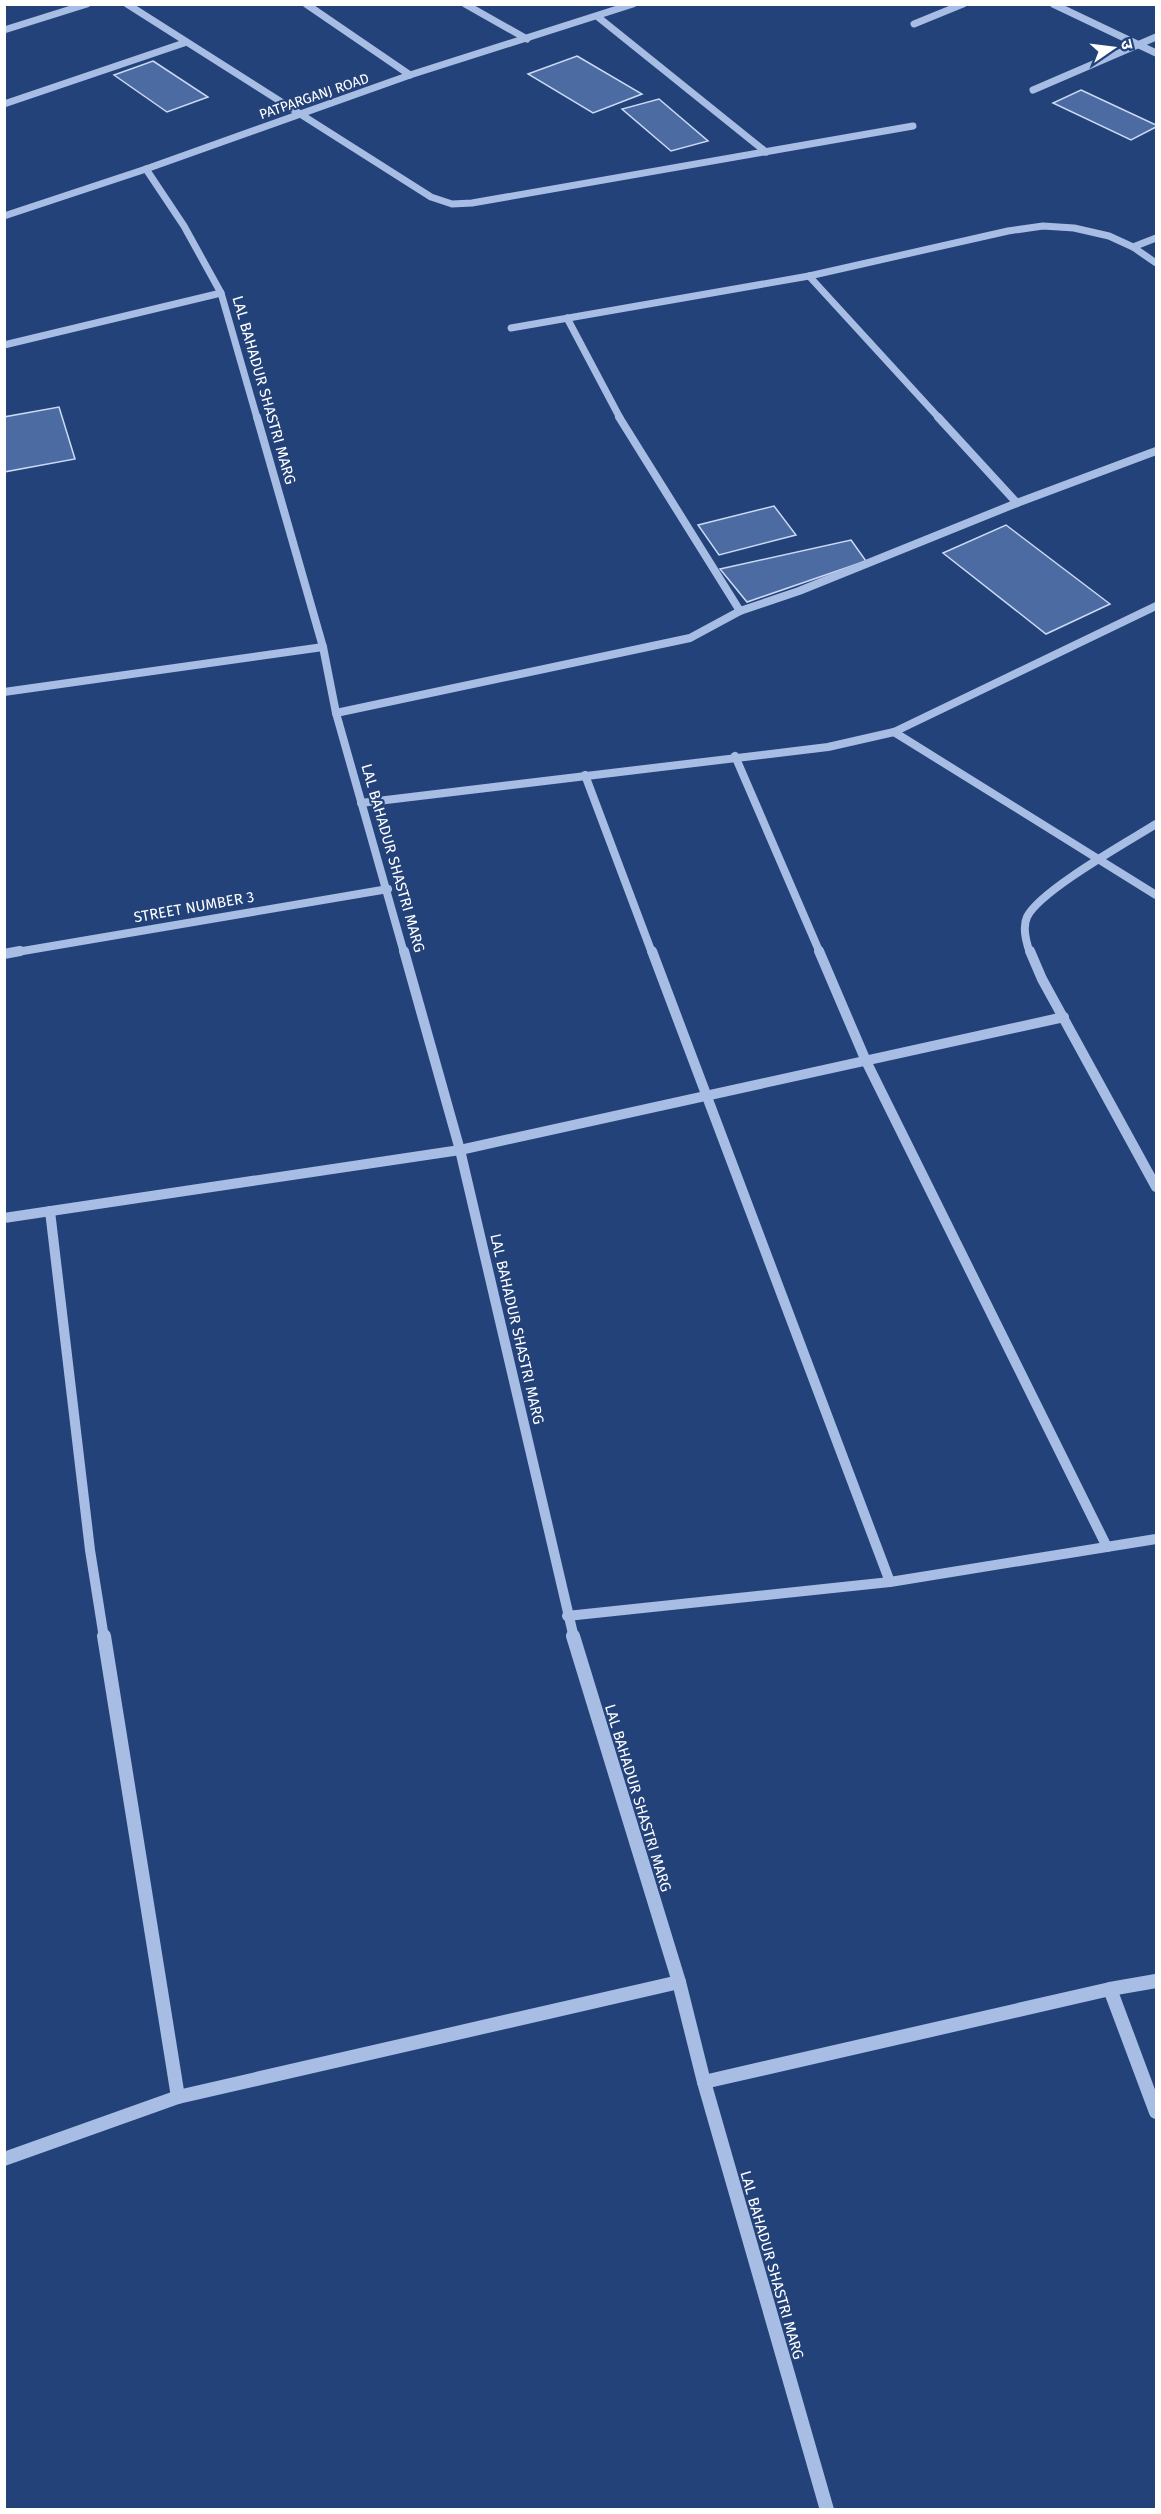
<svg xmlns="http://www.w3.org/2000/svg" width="1161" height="2514" font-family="'Fira Sans','Noto Sans Devanagari',sans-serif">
<rect width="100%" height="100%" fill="#24427a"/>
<g fill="#4d6ba3" stroke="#cad9f4" stroke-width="1.5">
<polygon points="577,56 642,94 593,113 528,74"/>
<polygon points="153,61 208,97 167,112 114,75"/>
<polygon points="1081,90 1156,125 1156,127 1131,140 1053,103"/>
<polygon points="659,99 708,141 671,151 622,109"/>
<polygon points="59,407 75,459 4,472 4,417"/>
<polygon points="774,506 796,535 719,555 698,525"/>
<polygon points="1006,525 1110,604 1046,634 943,553"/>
<polygon points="851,540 866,561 747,602 720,569"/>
</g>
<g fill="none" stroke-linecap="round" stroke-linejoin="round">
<g stroke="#a7bde4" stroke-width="7">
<polyline points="127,4 431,197 452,204 472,203 913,126"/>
<polyline points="306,4 410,75"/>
<polyline points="465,4 527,39"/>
<polyline points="1053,4 1156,53"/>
<polyline points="598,17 766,152"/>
<polyline points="914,24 963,4"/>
<polyline points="4,30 87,4"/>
<polyline points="1033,90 1156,37"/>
<polyline points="4,104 184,43"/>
<polyline points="146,169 184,226 221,293 257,418"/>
<polyline points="4,216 146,169 410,75 633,4"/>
<polyline points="1133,247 1156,238"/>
<polyline points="809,276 939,418"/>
<polyline points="567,318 620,418"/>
<polyline points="511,328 809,276 1008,231 1043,226 1074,228 1109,236 1133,247 1156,263"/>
<polyline points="4,345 221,293"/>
</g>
<g stroke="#a7bde4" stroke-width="8">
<polyline points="257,417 323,647 336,713 404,953"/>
<polyline points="619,417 740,611"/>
<polyline points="938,417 1017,503"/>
<polyline points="4,692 323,647"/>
<polyline points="336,713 690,638 740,611 799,591 1017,503 1156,451"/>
<polyline points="894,732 1156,895"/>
<polyline points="735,756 820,953"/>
<polyline points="585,775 652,953"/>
<polyline points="361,803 828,747 894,732 1156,606"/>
<polyline points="11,953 388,889"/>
<path d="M1030,953C1026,942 1022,928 1027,917C1039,891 1129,841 1156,824"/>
</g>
<g stroke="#a7bde4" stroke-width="10">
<polyline points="404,951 460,1150 574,1638"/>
<polyline points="652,951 890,1582"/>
<polyline points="819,951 866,1061 1107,1547"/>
<polyline points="1030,951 1042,979 1156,1187"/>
<polyline points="4,954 20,951"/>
<polyline points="50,1211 90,1550 104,1638"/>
<polyline points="4,1218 460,1150 1064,1017"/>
<polyline points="567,1616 890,1582 1156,1539"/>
</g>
<g stroke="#a7bde4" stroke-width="14">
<polyline points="104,1636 178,2097"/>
<polyline points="573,1636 679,1982 704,2082 827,2510"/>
<polyline points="1110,1989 1156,2112"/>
<polyline points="704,2082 1110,1989 1156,1981"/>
<polyline points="4,2159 178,2097 679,1982"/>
</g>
</g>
<g text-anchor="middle" stroke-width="4.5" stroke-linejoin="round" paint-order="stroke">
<g font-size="14" fill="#fff" stroke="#24427a">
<text transform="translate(314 96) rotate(-19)" y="5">PATPARGANJ ROAD</text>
</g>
<g font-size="15" fill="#fff" stroke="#24427a">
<text transform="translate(264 390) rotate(74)" y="5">LAL BAHADUR SHASTRI MARG</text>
<text transform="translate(393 858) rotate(74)" y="5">LAL BAHADUR SHASTRI MARG</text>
<text transform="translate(194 907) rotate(-10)" y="5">STREET NUMBER 3</text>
<text transform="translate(517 1329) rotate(77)" y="5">LAL BAHADUR SHASTRI MARG</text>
<text transform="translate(638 1798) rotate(73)" y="5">LAL BAHADUR SHASTRI MARG</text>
<text transform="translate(772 2265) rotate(74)" y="5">LAL BAHADUR SHASTRI MARG</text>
</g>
</g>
<rect width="1161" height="2514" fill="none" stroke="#ffffff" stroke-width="12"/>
<g transform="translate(1113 48) rotate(76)" stroke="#24427a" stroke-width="4.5" paint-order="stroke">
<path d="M0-4.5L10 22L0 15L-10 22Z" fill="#ffffff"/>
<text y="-9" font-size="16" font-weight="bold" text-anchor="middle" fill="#ffffff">उ</text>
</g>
</svg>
